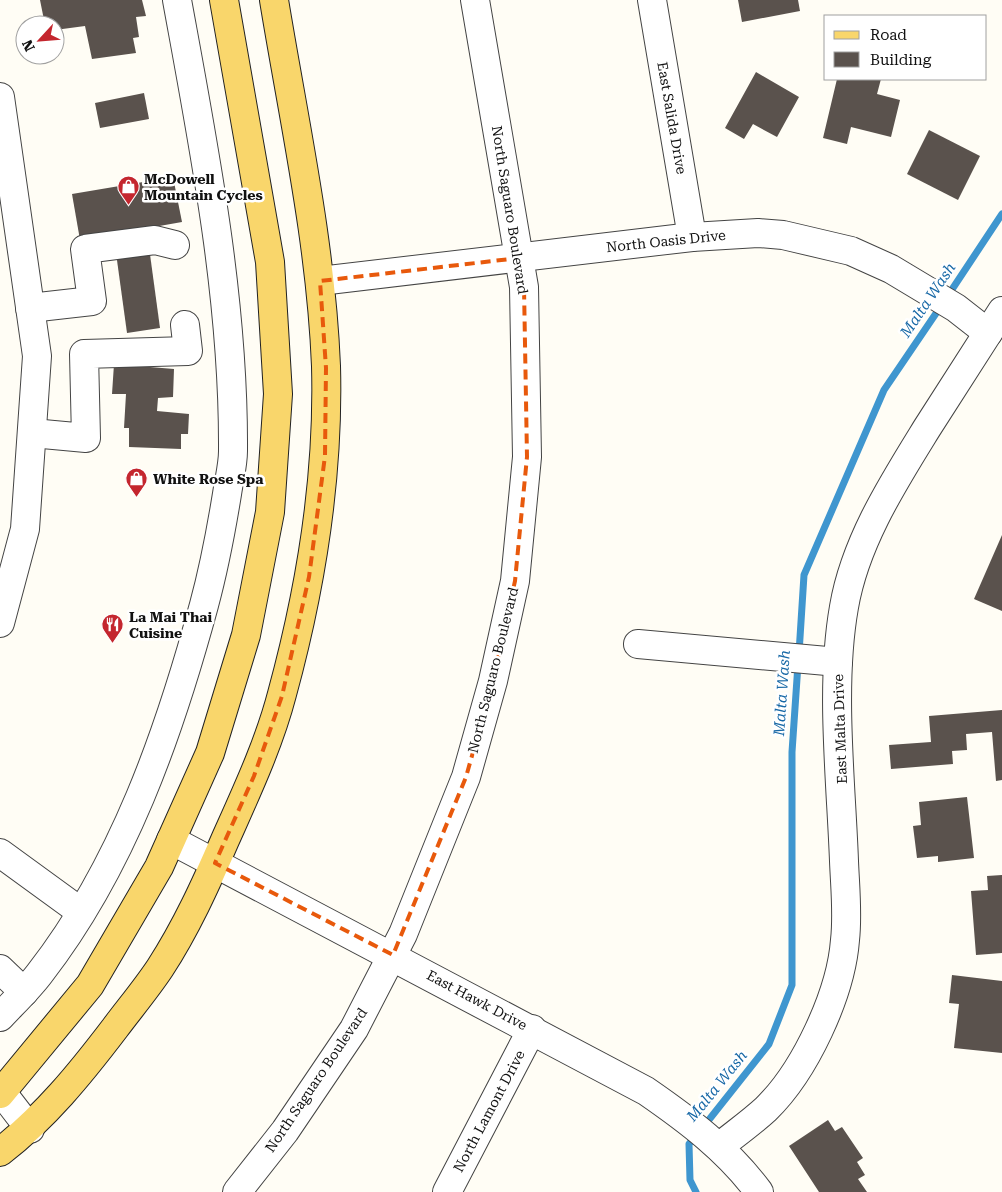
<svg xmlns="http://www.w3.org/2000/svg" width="1002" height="1192" font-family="'Roboto Serif',serif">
<rect width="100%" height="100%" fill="#fffdf5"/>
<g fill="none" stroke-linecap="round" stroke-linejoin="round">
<g stroke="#3f96cf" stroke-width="7">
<polyline points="947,297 1002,214"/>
<polyline points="799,653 804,575 884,390 941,306"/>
<polyline points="704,1126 769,1044 792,985 792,752 798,664"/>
<polyline points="696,1192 690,1180 689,1144 697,1134"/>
</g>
</g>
<g fill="#5a524d">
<polygon points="40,0 142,0 146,16 136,17 139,37 133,38 136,53 92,59 85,26 55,30 55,25 45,25"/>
<polygon points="738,0 798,0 800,11 742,22"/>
<polygon points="756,72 799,97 777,137 753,124 744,139 725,128"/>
<polygon points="837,79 881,79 877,94 900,100 891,137 851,127 847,144 823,138"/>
<polygon points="144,93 149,119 100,128 95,103"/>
<polygon points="929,130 980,156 958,200 907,174"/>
<polygon points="173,177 182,222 80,240 72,194"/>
<polygon points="149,247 160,328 127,333 116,253"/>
<polygon points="114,364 174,369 173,397 158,398 157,411 189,414 188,434 181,434 181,449 129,447 129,428 124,428 126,394 112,394"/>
<polygon points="1002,535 1002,611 974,599"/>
<polygon points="1002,710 1002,780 996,781 992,732 966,734 967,750 952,751 953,764 891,769 889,745 931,742 929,716"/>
<polygon points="967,797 974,858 938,862 938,856 917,858 913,826 921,825 919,802"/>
<polygon points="1002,875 1002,953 976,955 971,891 988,890 987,876"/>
<polygon points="952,975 1002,981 1002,1053 954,1048 959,1004 949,1003"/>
<polygon points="828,1120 835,1131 842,1127 863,1158 857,1162 865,1175 858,1179 867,1192 819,1192 789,1146"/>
</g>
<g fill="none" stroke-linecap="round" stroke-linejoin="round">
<defs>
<g id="minor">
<polyline points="652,0 692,237"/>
<polyline points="0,97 37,356 25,529 0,623"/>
<polyline points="320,281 692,237 758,233 783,235 851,251 891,269 956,308 988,333"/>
<polyline points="30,308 92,301 85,249 155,240 175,245"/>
<polyline points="32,433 86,438 84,354 188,351 185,325"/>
<polyline points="638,644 838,662"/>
<path d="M171,840L646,1091C688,1120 728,1150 759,1192"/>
<polyline points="0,853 81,912"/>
<polyline points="0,969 24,992"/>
<path d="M0,1017C13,1003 28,989 40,973C123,866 169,734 204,605C214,568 221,531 227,494C229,480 233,465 233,451C234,299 204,148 177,0"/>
<polyline points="0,1090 30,1129"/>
<path d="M719,1147C735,1134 752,1122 766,1109C805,1071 841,994 845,940C848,914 845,887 844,861C841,781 830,686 844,607C855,542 893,483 927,428C952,389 977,350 1002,311"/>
<polyline points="237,1192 285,1131 354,1029 403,934 466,777 493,681 515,581 527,457 524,287 475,0"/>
<polyline points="447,1192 532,1029"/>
</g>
<g id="major">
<polyline points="0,1094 90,985 159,867 210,753 246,635 270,512 278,394 270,262 224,0"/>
<path d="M0,1152C45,1117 80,1074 115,1028C130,1008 146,989 160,968C186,928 206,884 225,840C246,793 269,744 282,694C311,588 329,476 326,366C321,242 294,122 274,0"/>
</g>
</defs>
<use href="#minor" stroke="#444" stroke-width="30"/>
<use href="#major" stroke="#222" stroke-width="30"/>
<use href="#minor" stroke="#fff" stroke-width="28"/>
<use href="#major" stroke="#f9d66b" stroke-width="28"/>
</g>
<path fill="none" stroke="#e8590c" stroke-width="4" stroke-dasharray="10 6" stroke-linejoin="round" d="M519,258L524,287L527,457L515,581L493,681L466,777L393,955L215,863L254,776L282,696L309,577L325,456L326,368L320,281Z"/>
<defs>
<symbol id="shop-pin" viewBox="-11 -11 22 30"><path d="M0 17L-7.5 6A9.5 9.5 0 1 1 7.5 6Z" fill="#c4262e" stroke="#fff"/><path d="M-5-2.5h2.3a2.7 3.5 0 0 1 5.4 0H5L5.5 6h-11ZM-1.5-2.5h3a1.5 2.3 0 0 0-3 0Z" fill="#fff"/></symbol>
<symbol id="restaurant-pin" viewBox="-11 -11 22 30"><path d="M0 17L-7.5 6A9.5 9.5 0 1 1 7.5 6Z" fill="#c4262e" stroke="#fff"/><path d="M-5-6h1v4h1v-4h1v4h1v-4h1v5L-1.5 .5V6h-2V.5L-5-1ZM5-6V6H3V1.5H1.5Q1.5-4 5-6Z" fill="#fff"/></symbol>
</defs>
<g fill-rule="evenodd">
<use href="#shop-pin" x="116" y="174" width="25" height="34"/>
<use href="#shop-pin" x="124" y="466" width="25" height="34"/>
<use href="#restaurant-pin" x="100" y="612" width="25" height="34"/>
</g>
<g text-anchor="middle" stroke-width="5" stroke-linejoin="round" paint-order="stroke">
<g font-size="14" fill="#111" stroke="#fff">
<text transform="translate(672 118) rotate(80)" y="5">East Salida Drive</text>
<text transform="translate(510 210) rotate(81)" y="5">North Saguaro Boulevard</text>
<text transform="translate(666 241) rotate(-6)" y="5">North Oasis Drive</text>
<text transform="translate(493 670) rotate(-76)" y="5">North Saguaro Boulevard</text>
<text transform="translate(840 729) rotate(-92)" y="5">East Malta Drive</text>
<text transform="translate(477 1000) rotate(28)" y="5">East Hawk Drive</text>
<text transform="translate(316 1080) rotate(-56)" y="5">North Saguaro Boulevard</text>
<text transform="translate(489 1111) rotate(-62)" y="5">North Lamont Drive</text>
</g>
<g font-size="14" font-weight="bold" fill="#111" stroke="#fff" text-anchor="start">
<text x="144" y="184">McDowell<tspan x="144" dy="16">Mountain Cycles</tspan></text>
<text x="153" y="484">White Rose Spa</text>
<text x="129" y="622">La Mai Thai<tspan x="129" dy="16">Cuisine</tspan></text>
</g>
<g font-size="15" font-style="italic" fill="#1768a6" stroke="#fff">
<text transform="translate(928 300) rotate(-56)" y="5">Malta Wash</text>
<text transform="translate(782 693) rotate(-86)" y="5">Malta Wash</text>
<text transform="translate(717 1086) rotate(-51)" y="5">Malta Wash</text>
</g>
</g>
<rect x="824" y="15" width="162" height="65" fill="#ffffff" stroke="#a0a0a0"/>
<rect x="834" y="31" width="25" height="8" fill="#f9d66b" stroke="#a0a0a0"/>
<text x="870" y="40" font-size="15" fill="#111111">Road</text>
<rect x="834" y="52" width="25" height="15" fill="#5a524d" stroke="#a0a0a0"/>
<text x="870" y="65" font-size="15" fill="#111111">Building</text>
<g transform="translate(40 40) rotate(244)"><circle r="24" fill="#ffffff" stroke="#a0a0a0"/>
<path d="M0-4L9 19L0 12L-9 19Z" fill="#c4262e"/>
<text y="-8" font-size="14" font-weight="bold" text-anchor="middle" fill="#111111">N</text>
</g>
</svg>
